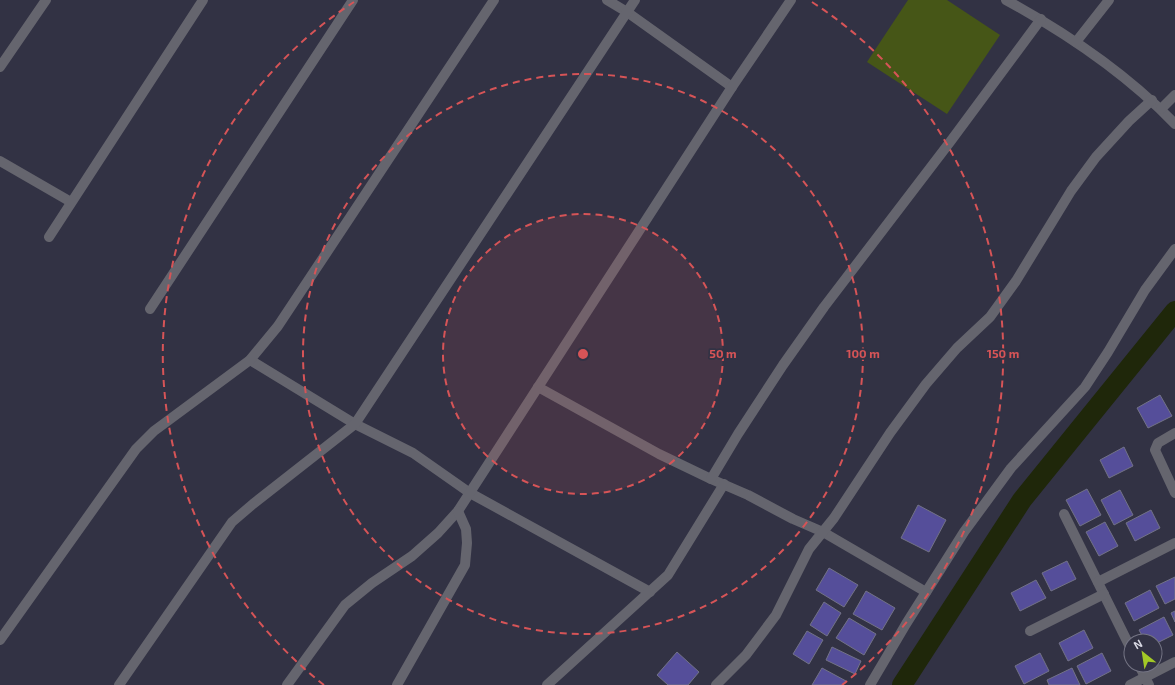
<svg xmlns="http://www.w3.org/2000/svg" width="1175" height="685" font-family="'Exo 2',sans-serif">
<rect width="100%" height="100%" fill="#323244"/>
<polygon fill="#465617" points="908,0 947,0 1000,35 947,114 867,62"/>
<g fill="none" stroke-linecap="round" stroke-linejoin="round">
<polyline stroke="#1f270a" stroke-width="20" points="902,685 1022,500 1175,311"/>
</g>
<g fill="#554e9a" stroke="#727287">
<polygon points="1160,395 1172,416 1148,428 1137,408"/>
<polygon points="1124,447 1133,466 1109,478 1100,460"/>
<polygon points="1087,489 1101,515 1080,526 1066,500"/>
<polygon points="1120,490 1133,515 1114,525 1101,500"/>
<polygon points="918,505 946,520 929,552 901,538"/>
<polygon points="1151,510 1160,528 1135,541 1126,523"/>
<polygon points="1105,522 1118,546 1099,556 1086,532"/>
<polygon points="1067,561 1076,579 1051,591 1042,573"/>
<polygon points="829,568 858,585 844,607 816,590"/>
<polygon points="1175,577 1175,599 1165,604 1156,586"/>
<polygon points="1036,580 1046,598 1020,611 1011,593"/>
<polygon points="1150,590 1159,608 1134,621 1125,603"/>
<polygon points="866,591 895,608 882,630 853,614"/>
<polygon points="824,602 841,613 827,636 810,625"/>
<polygon points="1175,611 1175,622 1171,613"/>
<polygon points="1164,617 1173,635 1155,644 1155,641 1145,641 1139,630"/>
<polygon points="849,618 876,634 864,655 836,638"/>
<polygon points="1084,630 1093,648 1068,661 1059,643"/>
<polygon points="807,631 823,640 809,664 793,654"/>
<polygon points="832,647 861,661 855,674 826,660"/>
<polygon points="677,652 699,672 688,685 668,685 657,675"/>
<polygon points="1040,653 1049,671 1024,684 1015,666"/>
<polygon points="1102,653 1111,671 1086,684 1077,666"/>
<polygon points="822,668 846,681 843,685 812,685"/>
<polygon points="1072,668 1080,685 1049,685 1047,680"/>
</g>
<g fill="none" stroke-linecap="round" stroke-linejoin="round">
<g stroke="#65656e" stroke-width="10">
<polyline points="607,0 627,12 732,87"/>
<path d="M1006,0C1068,34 1126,73 1175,124"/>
<polyline points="1076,42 1109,0"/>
<polyline points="0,67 46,0"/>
<polyline points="1161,109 1175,95"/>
<polyline points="0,161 71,202"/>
<polyline points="49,237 203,0"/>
<polyline points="150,309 353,0"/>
<polyline points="250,360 355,424 413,453 470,493 650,592"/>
<polyline points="538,387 659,454 711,479 748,495 793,519 823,532 926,592"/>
<polyline points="1175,433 1158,443 1155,450 1175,493"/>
<polyline points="711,479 738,434 783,365 824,307 950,142 1041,19"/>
<polyline points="1064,514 1131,649"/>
<polyline points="1098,582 1175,543"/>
<polyline points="1030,631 1104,594"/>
<polyline points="0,640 136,449 154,431 250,360 278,326 494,0"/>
<polyline points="1139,665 1149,685"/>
<polyline points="119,685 232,522 253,504 355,424 635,0"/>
<polyline points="287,685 345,605 372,583 412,556 438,533 458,511 732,87 791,0"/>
<polyline points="397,685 465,565 467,543 466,529 458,511"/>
<polyline points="547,685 668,575 724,484"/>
<polyline points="716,685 746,655 776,615 809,549 834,518 890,433 926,384 957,348 990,317 1016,281 1071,191 1096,157 1129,121 1152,100"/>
<polyline points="870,685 906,624 964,532 1011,468 1085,387 1108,352 1145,290 1175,249"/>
<polyline points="1130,685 1175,662"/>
</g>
</g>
<circle cx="583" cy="354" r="140" fill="#d65457" fill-opacity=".12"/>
<g fill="none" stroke="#d65457" stroke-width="2" stroke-dasharray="7 5">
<circle cx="583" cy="354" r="140"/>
<circle cx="583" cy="354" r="280"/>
<path d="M324 685A420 420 0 0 1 354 2M812 2A420 420 0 0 1 842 685"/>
</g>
<circle cx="583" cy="354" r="6" fill="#d65457" stroke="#323244" stroke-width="2"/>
<g font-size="12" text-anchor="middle" font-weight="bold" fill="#d65457" stroke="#323244" stroke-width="3.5" stroke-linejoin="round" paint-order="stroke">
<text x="723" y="358">50 m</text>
<text x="863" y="358">100 m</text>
<text x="1003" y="358">150 m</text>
</g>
<g transform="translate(1143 653) rotate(330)"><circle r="19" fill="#323244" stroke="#747484"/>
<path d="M0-3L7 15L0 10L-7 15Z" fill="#a3c926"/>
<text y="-6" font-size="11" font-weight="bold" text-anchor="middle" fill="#d8d8e3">N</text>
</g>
</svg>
